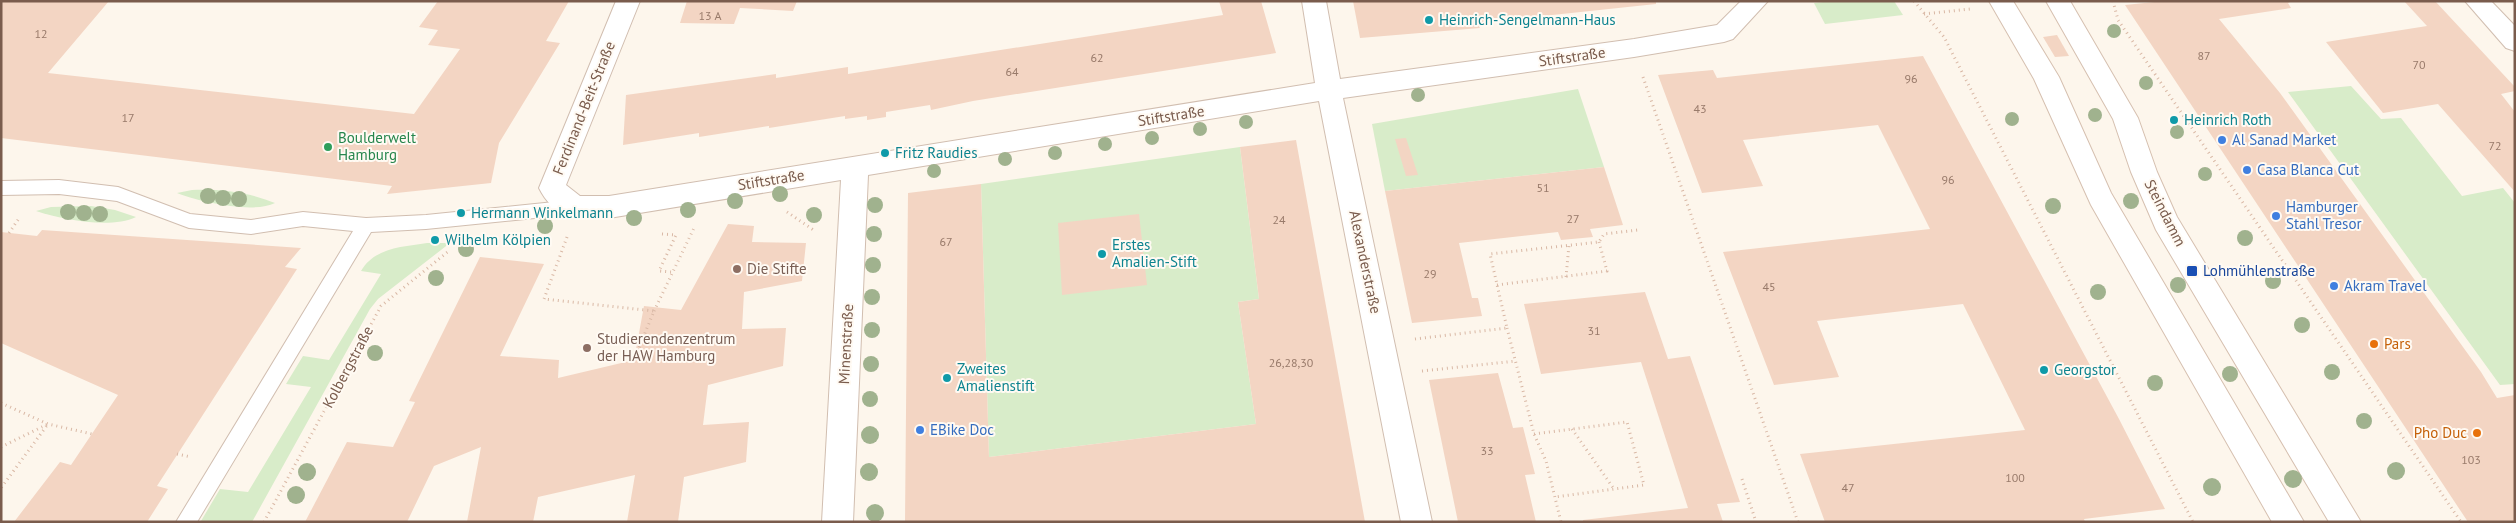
<svg xmlns="http://www.w3.org/2000/svg" width="2516" height="523" font-family="'PT Sans',sans-serif">
<rect width="100%" height="100%" fill="#fdf6ec"/>
<g fill="#d8ecc9">
<polygon points="1832,1 1894,1 1903,15 1825,24 1814,3"/>
<polygon points="2351,86 2381,119 2401,118 2462,196 2503,188 2515,203 2515,384 2500,385 2288,92"/>
<polygon points="1578,89 1604,167 1385,191 1372,124"/>
<polygon points="1240,147 1259,299 1238,302 1256,424 989,457 981,184"/>
<path d="M192,190C221,189 248,192 275,203C253,214 200,202 177,193Z"/>
<path d="M91,206L115,210L136,217C111,229 63,220 36,211L51,207Z"/>
<path d="M427,243H450L378,299L370,309L252,522L201,521L220,489L248,492L311,387L286,384L303,356L329,360L381,274L361,271C375,247 403,247 427,243Z"/>
</g>
<g fill="#f3d5c3">
<polygon points="1,1 109,1 48,73 414,114 460,49 428,45 438,30 419,27 438,1 569,1 546,41 560,43 499,143 491,183 387,194 392,186 1,138"/>
<polygon points="687,1 797,1 793,11 740,8 734,24 680,23"/>
<polygon points="1219,1 1261,1 1276,53 973,101 931,110 930,105 886,112 886,117 867,120 867,116 845,119 845,116 769,128 769,126 699,137 699,133 623,145 626,95 776,74 776,78 848,67 848,74 1135,29 1223,15"/>
<polygon points="1353,1 1656,1 1656,4 1477,23 1480,28 1360,38"/>
<polygon points="2164,1 2292,1 2288,3 2291,8 2219,19 2280,93 2481,372 2497,398 2515,395 2515,522 2468,522 2125,5"/>
<polygon points="2404,1 2435,1 2515,87 2515,91 2501,94 2515,112 2515,192 2438,104 2383,113 2326,42 2427,26"/>
<polygon points="2057,35 2069,56 2055,57 2043,37"/>
<polygon points="1923,56 2119,419 2165,509 2084,519 2085,522 1825,522 1800,454 2025,430 1963,304 1817,321 1839,377 1774,385 1723,252 1930,229 1878,125 1743,140 1763,186 1702,193 1658,75 1713,70 1717,78"/>
<polygon points="1406,138 1418,175 1406,176 1395,139"/>
<polygon points="1296,140 1365,522 905,522 908,193 981,184 989,457 1256,424 1238,302 1259,299 1240,147"/>
<polygon points="1604,167 1623,225 1590,229 1593,237 1561,240 1558,232 1459,243 1472,298 1478,298 1482,316 1412,323 1385,191"/>
<polygon points="1139,214 1147,285 1062,295 1058,223"/>
<polygon points="728,224 754,226 752,242 806,243 802,281 744,292 742,329 786,328 783,366 708,385 703,425 749,422 746,462 684,477 678,522 627,522 635,475 538,497 533,522 467,522 481,447 434,466 407,522 305,522 347,442 393,447 415,402 409,401 480,257 544,264 500,356 559,360 558,378 634,360 644,306 681,310"/>
<polygon points="42,230 301,248 285,267 297,269 157,486 168,489 147,522 14,522 60,462 71,465 118,395 1,343 1,232 37,236"/>
<polygon points="1645,292 1668,359 1690,356 1740,502 1717,504 1723,522 1583,522 1583,520 1688,508 1641,362 1541,374 1524,304"/>
<polygon points="1498,373 1513,428 1523,427 1535,474 1525,475 1536,522 1458,522 1429,380"/>
</g>
<g fill="none" stroke-linecap="round" stroke-linejoin="round">
<defs>
<polygon id="service" points="59,180 118,187 190,214 251,220 303,212 366,218 426,215 574,200 580,202 583,207 580,212 574,214 426,229 371,232 197,522 176,522 353,231 303,226 251,234 189,228 117,201 59,194 1,195 1,181"/>
<g id="minor">
<path d="M616,1H640L566,185L580,196H609L1315,83L1302,1H1326L1340,79L1634,39L1717,25L1741,1H1768L1733,39L1724,42L1634,57L1343,98L1432,522H1401L1319,101L868,175L853,522H822L841,180L609,218C578,218 555,220 539,188Z"/>
<polygon points="2465,1 2491,1 2515,26 2515,51 2506,48"/>
</g>
<g id="secondary">
<polygon points="1989,1 2013,1 2059,77 2111,193 2304,522 2272,522 2091,205 2034,79"/>
<polygon points="2046,1 2070,1 2138,118 2157,172 2177,217 2361,522 2329,522 2156,230 2131,172 2113,119"/>
</g>
</defs>
<use href="#service" stroke="#d1beb0" stroke-width="2"/>
<use href="#minor" stroke="#d1beb0" stroke-width="2"/>
<use href="#secondary" stroke="#d6c0b0" stroke-width="2"/>
<g stroke="#d9b8a5" stroke-width="3" stroke-dasharray="1 4" stroke-linecap="butt">
<polyline points="1914,1 1944,37 2193,522"/>
<polyline points="2113,1 2118,20 2461,522"/>
<polyline points="1924,14 1970,9"/>
<polyline points="1643,77 1798,522"/>
<polyline points="787,212 815,231"/>
<polyline points="9,233 20,217"/>
<polyline points="662,234 676,235 659,271 671,272"/>
<polyline points="567,237 544,299 654,311 634,360"/>
<polyline points="1566,277 1569,245"/>
<polyline points="1497,285 1607,271 1599,242"/>
<polyline points="654,311 695,226"/>
<polyline points="1507,328 1534,434 1546,461 1561,522"/>
<polyline points="1415,339 1507,328 1490,254 1599,242 1604,234 1638,230"/>
<polyline points="1422,371 1516,361"/>
<polyline points="1,403 48,424 92,434"/>
<polyline points="1572,429 1614,489"/>
<polyline points="1534,434 1627,422 1644,485 1555,497"/>
<polyline points="1,447 48,424 1,488"/>
<polyline points="177,454 191,457"/>
<polyline points="1742,479 1756,522"/>
<polyline points="264,522 381,306 450,250"/>
</g>
<use href="#service" fill="#fff" fill-rule="evenodd"/>
<use href="#minor" fill="#fff" fill-rule="evenodd"/>
<use href="#secondary" fill="#fff" fill-rule="evenodd"/>
</g>
<g fill="#a0b28e">
<circle cx="2114" cy="31" r="7"/>
<circle cx="2146" cy="83" r="7"/>
<circle cx="1418" cy="95" r="7"/>
<circle cx="2095" cy="115" r="7"/>
<circle cx="2012" cy="119" r="7"/>
<circle cx="1246" cy="122" r="7"/>
<circle cx="1200" cy="129" r="7"/>
<circle cx="2177" cy="132" r="7"/>
<circle cx="1152" cy="138" r="7"/>
<circle cx="1105" cy="144" r="7"/>
<circle cx="1055" cy="153" r="7"/>
<circle cx="1005" cy="159" r="7"/>
<circle cx="934" cy="171" r="7"/>
<circle cx="2205" cy="174" r="7"/>
<circle cx="780" cy="194" r="8"/>
<circle cx="208" cy="196" r="8"/>
<circle cx="223" cy="198" r="8"/>
<circle cx="239" cy="199" r="8"/>
<circle cx="735" cy="201" r="8"/>
<circle cx="2131" cy="201" r="8"/>
<circle cx="875" cy="205" r="8"/>
<circle cx="2053" cy="206" r="8"/>
<circle cx="688" cy="210" r="8"/>
<circle cx="68" cy="212" r="8"/>
<circle cx="84" cy="213" r="8"/>
<circle cx="100" cy="214" r="8"/>
<circle cx="814" cy="215" r="8"/>
<circle cx="634" cy="218" r="8"/>
<circle cx="545" cy="226" r="8"/>
<circle cx="874" cy="234" r="8"/>
<circle cx="2245" cy="238" r="8"/>
<circle cx="466" cy="249" r="8"/>
<circle cx="873" cy="265" r="8"/>
<circle cx="436" cy="278" r="8"/>
<circle cx="2273" cy="281" r="8"/>
<circle cx="2178" cy="285" r="8"/>
<circle cx="2098" cy="292" r="8"/>
<circle cx="872" cy="297" r="8"/>
<circle cx="2302" cy="325" r="8"/>
<circle cx="872" cy="330" r="8"/>
<circle cx="375" cy="353" r="8"/>
<circle cx="871" cy="364" r="8"/>
<circle cx="2332" cy="372" r="8"/>
<circle cx="2230" cy="374" r="8"/>
<circle cx="2155" cy="383" r="8"/>
<circle cx="870" cy="399" r="8"/>
<circle cx="2364" cy="421" r="8"/>
<circle cx="870" cy="435" r="9"/>
<circle cx="2396" cy="471" r="9"/>
<circle cx="307" cy="472" r="9"/>
<circle cx="869" cy="472" r="9"/>
<circle cx="2293" cy="479" r="9"/>
<circle cx="2212" cy="487" r="9"/>
<circle cx="296" cy="495" r="9"/>
<circle cx="875" cy="513" r="9"/>
</g>
<g fill="#0f9aa8" stroke="#fffaf3" stroke-width="2">
<circle cx="1429" cy="20" r="5"/>
<circle cx="2174" cy="120" r="5"/>
<circle cx="885" cy="153" r="5"/>
<circle cx="461" cy="213" r="5"/>
<circle cx="435" cy="240" r="5"/>
<circle cx="1102" cy="254" r="5"/>
<circle cx="2044" cy="370" r="5"/>
<circle cx="947" cy="378" r="5"/>
</g>
<g fill="#3f7fe0" stroke="#fffaf3" stroke-width="2">
<circle cx="2222" cy="140" r="5"/>
<circle cx="2247" cy="170" r="5"/>
<circle cx="2276" cy="216" r="5"/>
<circle cx="2334" cy="286" r="5"/>
<circle cx="920" cy="430" r="5"/>
</g>
<circle fill="#2e9e5b" stroke="#fffaf3" stroke-width="2" cx="328" cy="147" r="5"/>
<g fill="#8d6e63" stroke="#fffaf3" stroke-width="2">
<circle cx="737" cy="269" r="5"/>
<circle cx="587" cy="348" r="5"/>
</g>
<rect fill="#1a4fb4" stroke="#fffaf3" stroke-width="2" x="2186" y="265" width="12" height="12" rx="2.5"/>
<g fill="#e8710a" stroke="#fffaf3" stroke-width="2">
<circle cx="2374" cy="344" r="5"/>
<circle cx="2477" cy="433" r="5"/>
</g>
<g text-anchor="middle" stroke-width="4" stroke-linejoin="round" paint-order="stroke">
<g font-size="12" fill="#987a6a">
<text x="710" y="20">13 A</text>
<text x="41" y="38">12</text>
<text x="2204" y="60">87</text>
<text x="1097" y="62">62</text>
<text x="2419" y="69">70</text>
<text x="1012" y="76">64</text>
<text x="1911" y="83">96</text>
<text x="1700" y="113">43</text>
<text x="128" y="122">17</text>
<text x="2495" y="150">72</text>
<text x="1948" y="184">96</text>
<text x="1543" y="192">51</text>
<text x="1573" y="223">27</text>
<text x="1279" y="224">24</text>
<text x="946" y="246">67</text>
<text x="1430" y="278">29</text>
<text x="1769" y="291">45</text>
<text x="1594" y="335">31</text>
<text x="1291" y="367">26,28,30</text>
<text x="1487" y="455">33</text>
<text x="2471" y="464">103</text>
<text x="2015" y="482">100</text>
<text x="1848" y="492">47</text>
</g>
<g font-size="15" fill="#0d838f" stroke="#fffaf3" text-anchor="start">
<text x="1439" y="25">Heinrich-Sengelmann-Haus</text>
<text x="2184" y="125">Heinrich Roth</text>
<text x="895" y="158">Fritz Raudies</text>
<text x="471" y="218">Hermann Winkelmann</text>
<text x="445" y="245">Wilhelm Kölpien</text>
<text x="1112" y="250">Erstes<tspan x="1112" dy="17">Amalien-Stift</tspan></text>
<text x="957" y="374">Zweites<tspan x="957" dy="17">Amalienstift</tspan></text>
<text x="2054" y="375">Georgstor</text>
</g>
<g font-size="15" fill="#7a5c4d" stroke="#fffaf3">
<text transform="translate(1572 57) rotate(-8)" y="5">Stiftstraße</text>
<text transform="translate(584 108) rotate(-68)" y="5">Ferdinand-Beit-Straße</text>
<text transform="translate(1171 116) rotate(-9)" y="5">Stiftstraße</text>
<text transform="translate(771 180) rotate(-9)" y="5">Stiftstraße</text>
<text transform="translate(2165 213) rotate(63)" y="5">Steindamm</text>
<text transform="translate(1365 262) rotate(78)" y="5">Alexanderstraße</text>
<text transform="translate(846 344) rotate(-87)" y="5">Minenstraße</text>
<text transform="translate(348 367) rotate(-62)" y="5">Kolbergstraße</text>
</g>
<g font-size="15" fill="#27864d" stroke="#fffaf3" text-anchor="start">
<text x="338" y="143">Boulderwelt<tspan x="338" dy="17">Hamburg</tspan></text>
</g>
<g font-size="15" fill="#366cbe" stroke="#fffaf3" text-anchor="start">
<text x="2232" y="145">Al Sanad Market</text>
<text x="2257" y="175">Casa Blanca Cut</text>
<text x="2286" y="212">Hamburger<tspan x="2286" dy="17">Stahl Tresor</tspan></text>
<text x="2344" y="291">Akram Travel</text>
<text x="930" y="435">EBike Doc</text>
</g>
<g font-size="15" fill="#785e54" stroke="#fffaf3" text-anchor="start">
<text x="747" y="274">Die Stifte</text>
<text x="597" y="344">Studierendenzentrum<tspan x="597" dy="17">der HAW Hamburg</tspan></text>
</g>
<g font-size="15" fill="#164399" stroke="#fffaf3" text-anchor="start">
<text x="2203" y="276">Lohmühlenstraße</text>
</g>
<g font-size="15" fill="#c56008" stroke="#fffaf3" text-anchor="start">
<text x="2384" y="349">Pars</text>
<text x="2467" y="438" text-anchor="end">Pho Duc</text>
</g>
</g>
<rect width="2516" height="523" fill="none" stroke="#7a5c4d" stroke-width="5"/>
</svg>
